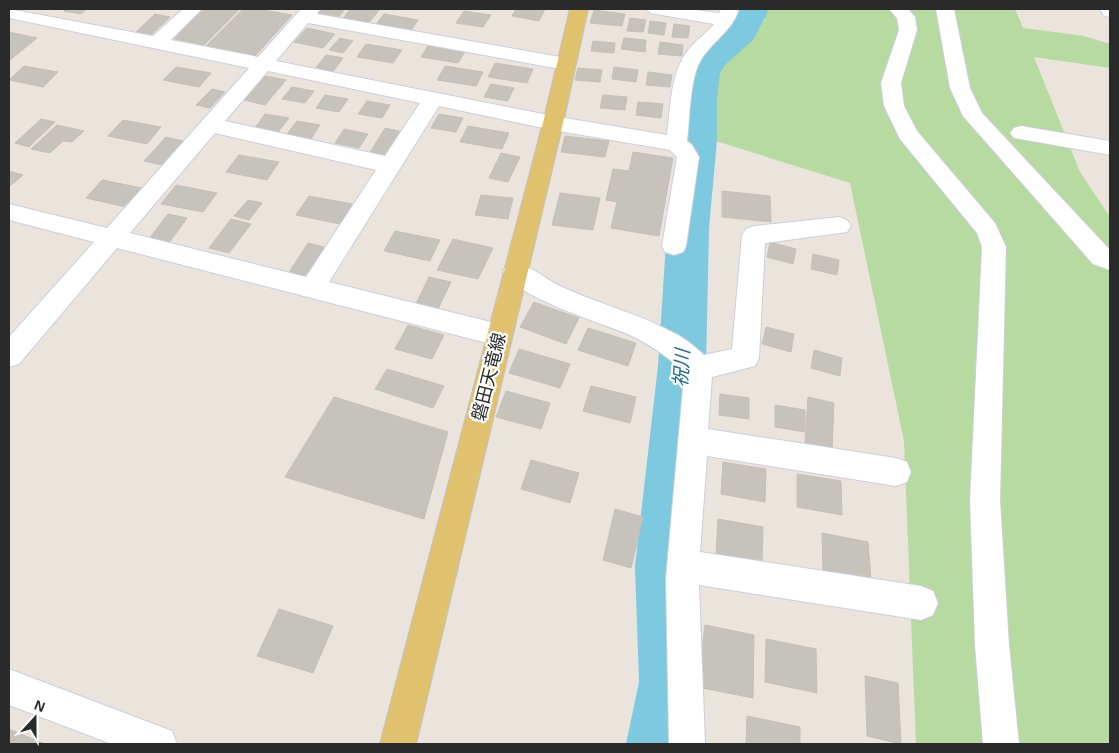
<svg xmlns="http://www.w3.org/2000/svg" width="1119" height="753" font-family="Helvetica,'Noto Sans JP',sans-serif">
<rect width="100%" height="100%" fill="#eae4dd"/>
<polygon fill="#b6daa0" points="758,9 1015,9 1023,28 1084,36 1110,44 1110,68 1034,57 1080,172 1110,217 1110,744 916,744 904,441 850,183 703,137 720,67 765,20"/>
<g fill="none" stroke-linecap="round" stroke-linejoin="round">
<polygon fill="#7cc9e0" fill-rule="evenodd" points="735,9 767,9 768,12 753,40 726,64 720,73 717,97 717,140 709,228 706,366 693,566 701,682 692,744 626,744 639,682 635,566 658,366 667,228 679,140 681,97 686,73 695,58 700,51 727,28 736,12"/>
</g>
<g fill="#c6c2bc" stroke="#c5c0b7">
<polygon points="67,9 87,9 81,14 64,11"/>
<polygon points="202,9 240,9 204,45 171,38"/>
<polygon points="243,9 257,9 292,15 255,56 206,46"/>
<polygon points="319,9 333,9 344,11 334,22 311,18"/>
<polygon points="350,9 380,9 367,25 341,21"/>
<polygon points="516,9 545,9 539,21 512,16"/>
<polygon points="594,10 625,14 622,26 590,23"/>
<polygon points="464,11 491,15 483,27 456,23"/>
<polygon points="155,14 170,17 150,36 135,33"/>
<polygon points="384,14 418,20 410,32 375,26"/>
<polygon points="630,18 646,20 643,32 627,31"/>
<polygon points="650,21 666,23 664,35 648,33"/>
<polygon points="674,24 690,26 688,38 672,37"/>
<polygon points="307,28 335,34 323,48 294,42"/>
<polygon points="9,32 37,38 9,61"/>
<polygon points="340,38 353,41 343,53 329,50"/>
<polygon points="624,38 646,40 645,52 621,49"/>
<polygon points="593,41 615,43 614,53 591,51"/>
<polygon points="660,42 683,45 682,56 658,54"/>
<polygon points="366,44 402,50 393,63 357,57"/>
<polygon points="429,44 466,50 458,63 421,57"/>
<polygon points="326,55 343,58 332,73 315,69"/>
<polygon points="495,63 533,69 527,83 488,77"/>
<polygon points="24,66 58,72 43,87 9,80"/>
<polygon points="445,66 483,72 476,86 437,80"/>
<polygon points="176,67 211,73 199,87 163,80"/>
<polygon points="614,67 638,70 636,82 612,79"/>
<polygon points="578,68 602,70 600,82 575,80"/>
<polygon points="648,72 672,75 670,87 646,85"/>
<polygon points="265,76 286,80 265,105 244,100"/>
<polygon points="491,84 514,88 508,101 484,97"/>
<polygon points="292,87 314,91 305,103 282,99"/>
<polygon points="212,89 225,92 210,108 196,105"/>
<polygon points="325,95 348,99 339,112 316,108"/>
<polygon points="603,95 627,97 625,110 600,108"/>
<polygon points="367,101 390,105 382,118 358,114"/>
<polygon points="638,102 663,104 661,118 636,115"/>
<polygon points="265,114 289,118 278,132 255,128"/>
<polygon points="439,114 463,118 456,132 431,128"/>
<polygon points="41,119 55,122 29,147 15,143"/>
<polygon points="123,120 161,127 147,144 108,136"/>
<polygon points="297,121 320,125 311,139 287,134"/>
<polygon points="57,125 84,131 72,142 63,141 50,153 31,149"/>
<polygon points="468,126 509,133 502,149 460,142"/>
<polygon points="385,128 403,132 388,157 369,154"/>
<polygon points="344,129 368,134 359,148 335,143"/>
<polygon points="565,136 609,141 605,157 561,152"/>
<polygon points="166,137 183,141 162,165 144,161"/>
<polygon points="633,152 673,158 659,236 611,228 617,202 606,200 613,169 629,171"/>
<polygon points="501,153 520,157 508,182 489,178"/>
<polygon points="239,155 279,162 267,180 226,172"/>
<polygon points="9,171 23,175 9,187"/>
<polygon points="102,180 142,188 126,207 86,198"/>
<polygon points="176,185 217,193 203,212 161,204"/>
<polygon points="722,191 770,196 771,222 722,217"/>
<polygon points="560,193 600,198 593,230 552,225"/>
<polygon points="481,195 513,198 508,219 475,215"/>
<polygon points="309,196 352,204 340,224 296,215"/>
<polygon points="248,200 262,203 249,220 234,216"/>
<polygon points="168,214 187,218 169,243 149,239"/>
<polygon points="231,219 251,224 229,253 209,248"/>
<polygon points="395,231 440,240 430,261 384,251"/>
<polygon points="453,239 493,248 478,279 437,270"/>
<polygon points="770,242 796,249 793,264 767,257"/>
<polygon points="308,243 328,248 309,279 288,274"/>
<polygon points="813,254 839,260 837,275 811,269"/>
<polygon points="429,277 451,282 435,315 413,310"/>
<polygon points="534,302 579,318 566,344 520,327"/>
<polygon points="408,325 444,335 432,359 395,349"/>
<polygon points="766,327 794,334 791,352 762,344"/>
<polygon points="588,328 636,343 628,366 578,350"/>
<polygon points="519,349 570,364 560,388 509,373"/>
<polygon points="814,350 842,358 840,376 811,368"/>
<polygon points="387,369 444,386 433,408 375,389"/>
<polygon points="591,386 636,397 630,423 583,411"/>
<polygon points="506,391 550,403 541,429 496,417"/>
<polygon points="720,394 749,398 749,419 719,415"/>
<polygon points="334,397 448,432 424,519 285,477"/>
<polygon points="808,397 834,403 832,450 805,444"/>
<polygon points="775,405 805,410 805,432 775,427"/>
<polygon points="531,460 579,473 570,503 521,489"/>
<polygon points="723,462 766,469 765,502 721,494"/>
<polygon points="797,474 841,481 842,515 797,507"/>
<polygon points="615,509 643,517 631,568 603,560"/>
<polygon points="718,519 763,527 762,563 716,555"/>
<polygon points="822,533 868,542 871,579 823,570"/>
<polygon points="279,609 333,626 313,673 257,656"/>
<polygon points="705,625 754,635 753,698 697,687"/>
<polygon points="766,639 816,649 817,693 765,682"/>
<polygon points="865,676 898,683 901,744 867,736"/>
<polygon points="747,716 800,727 800,744 746,744"/>
<polygon points="9,729 45,744 9,744"/>
</g>
<g fill="none" stroke-linecap="round" stroke-linejoin="round">
<defs>
<g id="minor">
<path d="M9,9L153,36L183,9H202L171,40L258,57L301,9H320L317,14L566,58L573,60L576,64L573,68L566,70L308,23L276,61L553,116L667,135C671,106 670,72 689,49C697,39 707,33 714,24L656,14L650,13L647,9H689L719,13L721,9H739C732,31 714,40 702,58C689,78 690,118 687,141L692,145L699,157L686,246L683,252L674,255L665,252L662,246L677,157L670,150L553,130L439,106L329,282L499,324L508,327L512,335L508,343L499,346L117,248L19,364L9,367V337L94,242L9,220V204L107,228L249,68L9,18ZM268,71L420,103L385,156L225,121ZM215,133L376,170L306,277L130,233Z"/>
<polygon points="889,9 908,9 915,17 917,30 901,83 904,106 917,131 995,223 1006,247 1000,500 1009,645 1019,744 983,744 975,645 970,500 982,247 977,233 900,139 884,106 881,83 899,30 897,18"/>
<polygon points="936,9 954,9 970,88 982,113 1110,250 1110,270 1093,264 963,116 950,88"/>
<polygon points="1100,9 1110,9 1110,17 1104,16"/>
<polygon points="1021,126 1110,141 1110,155 1014,138 1010,133 1014,128"/>
<path d="M839,217L847,220L851,226L847,232L765,243L759,358L755,366L712,377L708,429L896,458L907,462L911,472L907,482L896,486L707,456L700,552L921,586L933,591L938,603L933,615L921,620L699,585L705,744H669L666,578L684,377L681,369C665,355 649,344 630,335C601,323 516,297 503,272L506,265C526,259 544,279 562,287C599,304 640,314 676,334C686,339 696,348 704,355L732,349L742,235L746,229L754,226Z"/>
<polygon points="9,669 172,731 177,744 112,744 9,705"/>
</g>
<polygon id="major" points="570,9 588,9 563,123 416,744 380,744 543,123"/>
</defs>
<use href="#minor" stroke="#cccfda" stroke-width="2"/>
<use href="#major" stroke="#c3c3c3" stroke-width="2"/>
<use href="#minor" fill="#fff" fill-rule="evenodd"/>
<use href="#major" fill="#e0c16d" fill-rule="evenodd"/>
</g>
<g text-anchor="middle" stroke-width="4.5" stroke-linejoin="round" paint-order="stroke">
<g font-size="18" fill="#2a2a2a" stroke="#fff">
<text transform="translate(489 377) rotate(-76)" y="6">磐田天竜線</text>
</g>
<g font-size="19" font-style="italic" fill="#1d698b" stroke="#fff">
<text transform="translate(681 368) rotate(-86)" y="7">祝川</text>
</g>
</g>
<rect width="1119" height="753" fill="none" stroke="#2a2a2a" stroke-width="20"/>
<g transform="translate(35 718) rotate(21)" stroke="#ffffff" stroke-width="4" paint-order="stroke">
<path d="M0-4L9 19L0 12L-9 19Z" fill="#2a2a2a"/>
<text y="-8" font-size="14" font-weight="bold" text-anchor="middle" fill="#2a2a2a">N</text>
</g>
</svg>
